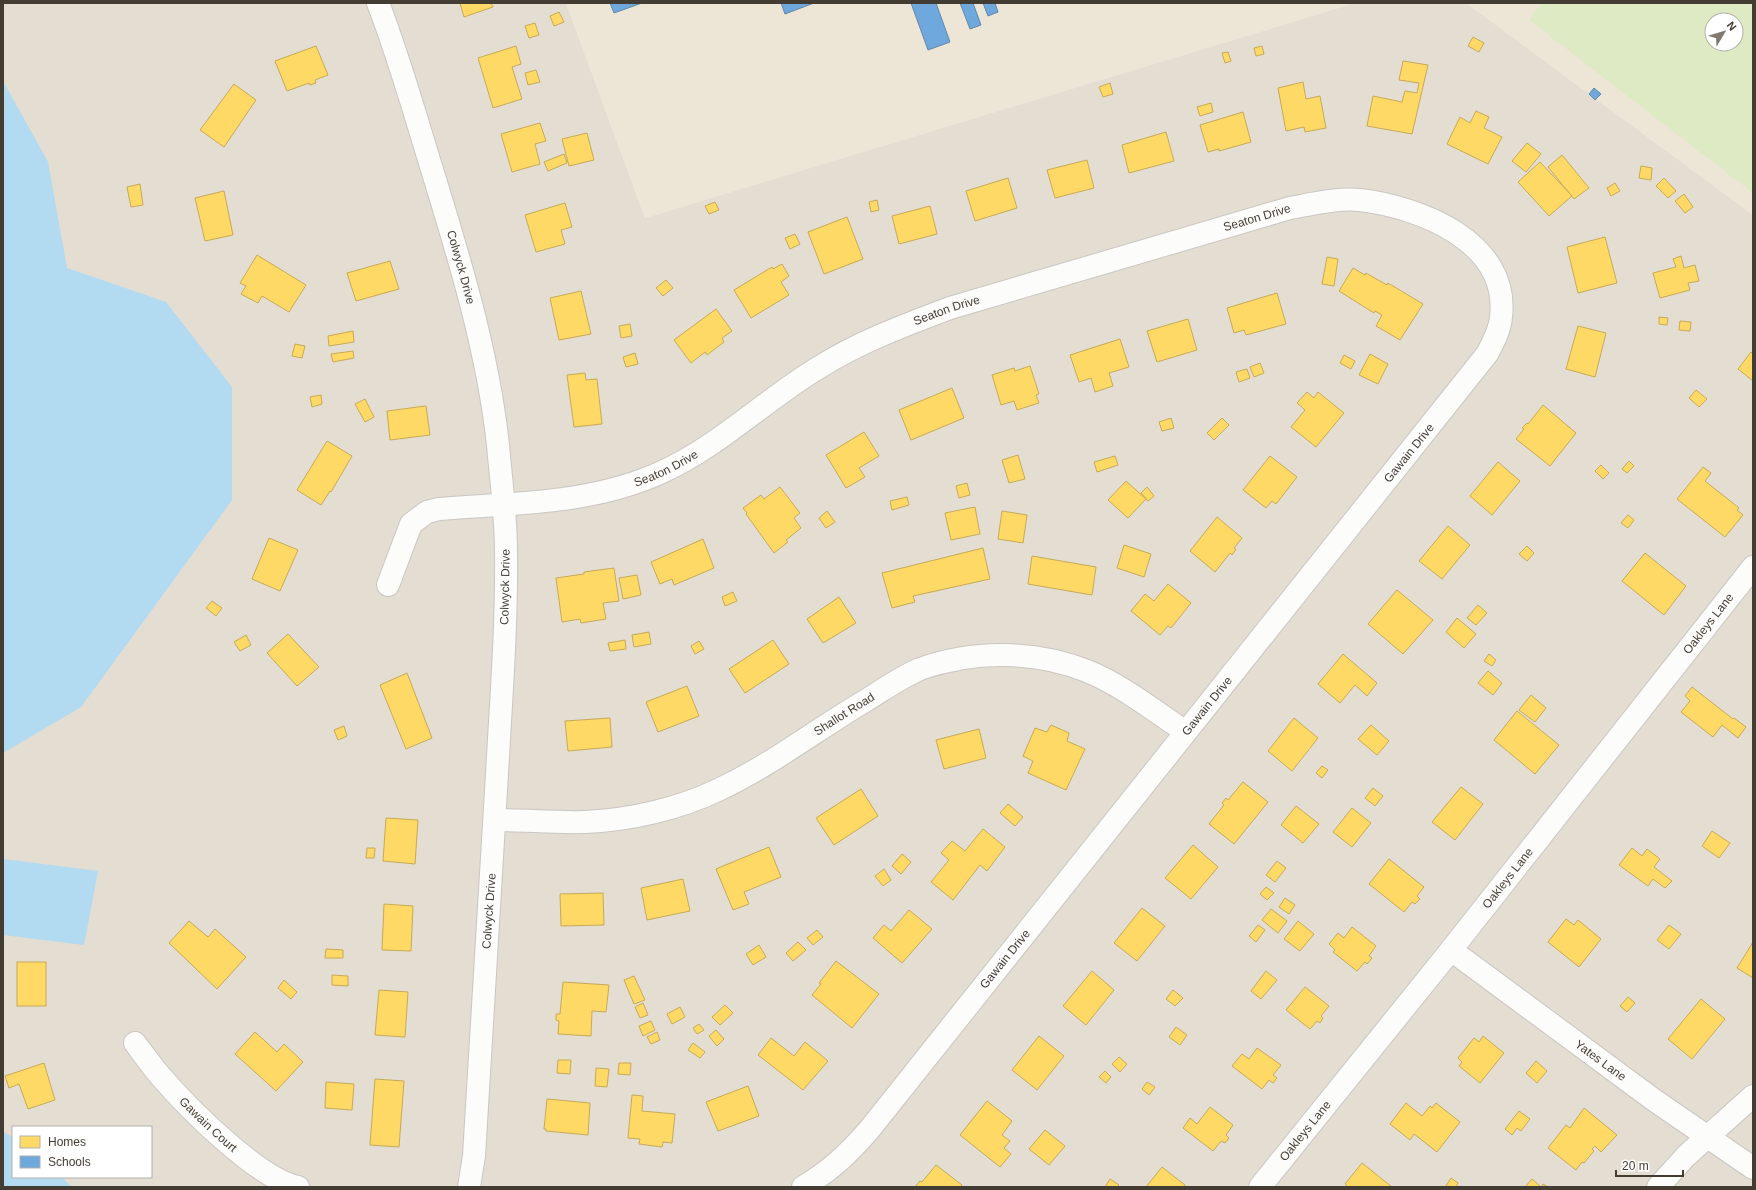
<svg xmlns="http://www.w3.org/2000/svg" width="1756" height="1190" font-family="Helvetica,sans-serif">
<rect width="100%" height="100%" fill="#eeebe6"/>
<path fill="#e3ddd2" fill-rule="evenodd" d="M3,3H566L645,218L1355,3H1466L1753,215V1187H3ZM13,1127H151V1177H13Z"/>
<g fill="#ede6d7" fill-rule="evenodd">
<polygon points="566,3 1355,3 645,218"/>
<path d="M1466,3H1753V215ZM1712,20H1736V44H1712Z"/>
</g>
<path fill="#ddeac3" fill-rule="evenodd" d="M1542,3H1753V193L1529,20ZM1712,20H1736V44H1712Z"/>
<g fill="#b2daf0">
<polygon points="3,81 48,162 67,268 166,302 232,387 232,500 81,707 3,753"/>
<polygon points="3,859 98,871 84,945 3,935"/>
<polygon points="3,1132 13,1137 13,1177 61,1177 72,1187 3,1187"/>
</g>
<g fill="#ffd966" stroke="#c7aa56">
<polygon points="460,3 491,3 493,7 464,17"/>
<polygon points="559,12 564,22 554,26 550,16"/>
<polygon points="535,23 539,35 529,38 525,26"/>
<polygon points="1473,37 1484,43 1479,52 1468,46"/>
<polygon points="316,46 328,75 315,80 316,83 310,85 309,83 287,91 275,61"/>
<polygon points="516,46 521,64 512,67 522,99 493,108 478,58"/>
<polygon points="1262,46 1264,54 1256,56 1254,48"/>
<polygon points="1228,52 1231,61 1225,63 1222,53"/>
<polygon points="1403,61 1428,65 1412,134 1367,126 1373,96 1402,102 1405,91 1417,93 1419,83 1399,80"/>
<polygon points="536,70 540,82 528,85 525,73"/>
<polygon points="1303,82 1306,99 1320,96 1326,128 1305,132 1304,127 1286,131 1278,88"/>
<polygon points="1110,83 1113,94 1103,97 1099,87"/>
<polygon points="234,84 256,100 224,147 200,130"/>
<polygon points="1211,103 1213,112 1200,116 1197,107"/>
<polygon points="1476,111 1489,117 1484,128 1502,137 1488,164 1447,144 1460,117 1470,123"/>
<polygon points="1243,112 1251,142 1219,151 1219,149 1208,152 1200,125"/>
<polygon points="540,123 546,141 535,144 540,164 512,172 501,134"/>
<polygon points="1166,132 1174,161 1129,173 1122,145"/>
<polygon points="587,133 594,160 569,166 562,139"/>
<polygon points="1527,143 1541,154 1526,172 1512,161"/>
<polygon points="564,154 567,163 548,171 544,162"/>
<polygon points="1562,155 1589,188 1574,199 1548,167"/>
<polygon points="1087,160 1094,188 1055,198 1047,170"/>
<polygon points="1540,162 1572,196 1549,216 1518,182"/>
<polygon points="1641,166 1652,168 1651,180 1639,178"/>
<polygon points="1008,178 1017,208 975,221 966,191"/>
<polygon points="1664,178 1676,191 1668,198 1656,186"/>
<polygon points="1615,183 1620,191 1611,196 1607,188"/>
<polygon points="140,184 143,205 131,207 127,187"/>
<polygon points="224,191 233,235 205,241 195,198"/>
<polygon points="1684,194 1693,207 1685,213 1675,201"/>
<polygon points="877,200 879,210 871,212 869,202"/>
<polygon points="715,202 719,210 709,214 705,206"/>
<polygon points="565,203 572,227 561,230 565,244 536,252 525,215"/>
<polygon points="930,206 937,234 899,244 892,216"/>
<polygon points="847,217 863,259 824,274 808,232"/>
<polygon points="795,234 800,244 790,249 785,238"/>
<polygon points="1605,237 1617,283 1578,293 1567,247"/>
<polygon points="257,255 306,285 289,312 262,296 258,303 241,294 246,286 240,283"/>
<polygon points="1681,256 1684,268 1695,265 1699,281 1688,283 1690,290 1660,298 1653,273 1676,267 1673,259"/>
<polygon points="1327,257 1338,259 1334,286 1322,284"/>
<polygon points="390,261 399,289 356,301 347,273"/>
<polygon points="782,264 789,276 781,282 789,295 751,318 734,290 772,267 773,269"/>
<polygon points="1353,268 1365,275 1366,273 1387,285 1388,283 1423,304 1400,340 1376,326 1382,315 1375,311 1374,313 1339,291"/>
<polygon points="666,280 673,288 663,296 656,288"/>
<polygon points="581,291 591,334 559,340 550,298"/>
<polygon points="1277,293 1286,324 1246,335 1244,330 1234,333 1227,308"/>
<polygon points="716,309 732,331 722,338 724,342 707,355 705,352 691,363 674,340"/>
<polygon points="1659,317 1668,318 1667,325 1659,324"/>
<polygon points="1188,319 1197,350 1157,362 1147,331"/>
<polygon points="1680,321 1691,322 1690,331 1679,330"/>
<polygon points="630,324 632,336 621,338 619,326"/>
<polygon points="1578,326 1606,333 1595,377 1566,369"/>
<polygon points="353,331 354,342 329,346 328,336"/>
<polygon points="1120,339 1129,367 1109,373 1113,386 1095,392 1091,378 1079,382 1070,355"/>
<polygon points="295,344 305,346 302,358 292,356"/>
<polygon points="353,351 354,358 333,362 331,354"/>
<polygon points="1751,352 1753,354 1753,381 1738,369"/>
<polygon points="635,353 638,364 626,367 623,357"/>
<polygon points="1370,354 1388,364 1378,384 1359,375"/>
<polygon points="1344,355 1355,361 1351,369 1340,363"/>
<polygon points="1260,363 1264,373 1254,377 1250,367"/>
<polygon points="1030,366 1039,394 1036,395 1039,403 1017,410 1014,401 1001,405 992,375 1014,368 1015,371"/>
<polygon points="1247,369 1250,378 1239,382 1236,372"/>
<polygon points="585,373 586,380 597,379 602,424 574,427 567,375"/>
<polygon points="952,388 964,418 911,440 899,410"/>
<polygon points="1696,390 1707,399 1699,407 1689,398"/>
<polygon points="1307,392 1314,398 1318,392 1344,413 1316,447 1291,427 1305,410 1297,403"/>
<polygon points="321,395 322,404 312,407 310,397"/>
<polygon points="365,399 374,417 365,422 355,404"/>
<polygon points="1543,405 1576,433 1550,466 1516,439 1524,429 1522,428 1527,423 1528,424"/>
<polygon points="426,406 430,435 390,440 387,411"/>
<polygon points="1171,418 1174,428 1162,431 1159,422"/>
<polygon points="1222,418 1229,425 1214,440 1207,433"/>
<polygon points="864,432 879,456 859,468 865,477 846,488 826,455"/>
<polygon points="327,441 352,456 331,492 330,491 321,505 297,490"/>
<polygon points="1018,455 1025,479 1009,483 1002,460"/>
<polygon points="1115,456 1118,465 1097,472 1094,462"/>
<polygon points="1270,456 1297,477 1276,504 1272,501 1266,508 1243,490"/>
<polygon points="1629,461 1634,466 1627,473 1622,469"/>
<polygon points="1498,462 1520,481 1492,515 1470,496"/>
<polygon points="1601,465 1609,473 1603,479 1595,471"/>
<polygon points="1703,467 1711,473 1705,481 1739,508 1737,510 1743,515 1725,537 1677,499"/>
<polygon points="1126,481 1146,499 1128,518 1108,500"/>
<polygon points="967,483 970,495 959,498 956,486"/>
<polygon points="780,487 800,513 794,518 801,528 786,540 788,542 774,553 746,514 747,513 743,508 761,495 764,499"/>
<polygon points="1147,487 1154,496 1148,501 1141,493"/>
<polygon points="907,497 909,505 892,510 890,501"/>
<polygon points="975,507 980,534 951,540 945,513"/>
<polygon points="827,511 835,522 826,528 819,518"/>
<polygon points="1002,511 1027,515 1023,543 998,539"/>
<polygon points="1628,515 1634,520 1628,528 1621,523"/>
<polygon points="1217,517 1242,538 1234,548 1236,549 1232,555 1230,553 1215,572 1190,551"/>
<polygon points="1448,526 1470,545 1442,579 1419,561"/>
<polygon points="269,538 298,550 280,591 252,579"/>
<polygon points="703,539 714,568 674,585 672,579 660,584 651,562"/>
<polygon points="1124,545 1151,554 1144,577 1117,568"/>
<polygon points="1527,546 1534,553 1527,561 1519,554"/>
<polygon points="983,548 990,579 913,596 915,602 892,608 882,573"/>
<polygon points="1645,553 1686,586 1664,615 1622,581"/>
<polygon points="1032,556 1096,567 1092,595 1028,584"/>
<polygon points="614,568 619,601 603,603 606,619 581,623 580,619 562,622 556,578 584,574 584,572"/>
<polygon points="637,575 641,595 623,599 619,578"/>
<polygon points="1168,584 1191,603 1171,628 1168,626 1160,635 1131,611 1145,594 1154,601"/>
<polygon points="1397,590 1433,620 1403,654 1368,624"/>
<polygon points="733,592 737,601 725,606 722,597"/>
<polygon points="839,597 856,623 823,643 807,619"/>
<polygon points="212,601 222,608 216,616 206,608"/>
<polygon points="1478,605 1487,613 1476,625 1467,618"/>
<polygon points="1457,618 1476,634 1464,648 1446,632"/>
<polygon points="649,632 651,644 634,647 632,635"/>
<polygon points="288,634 319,667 297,686 267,653"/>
<polygon points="246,635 251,645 240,651 234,642"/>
<polygon points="625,640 626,649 610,651 608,643"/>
<polygon points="773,640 789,664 745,693 729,669"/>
<polygon points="699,641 704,649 695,654 691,646"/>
<polygon points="1343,654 1377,683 1367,696 1355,685 1340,703 1318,684"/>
<polygon points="1489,654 1496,660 1492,666 1484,661"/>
<polygon points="1488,671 1502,683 1493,695 1478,683"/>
<polygon points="407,673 432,738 406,749 380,685"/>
<polygon points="687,686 699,716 658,732 646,702"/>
<polygon points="1692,687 1733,719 1734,718 1746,727 1738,738 1722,725 1713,737 1681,712 1690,701 1685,696"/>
<polygon points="1531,695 1546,708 1535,722 1519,710"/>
<polygon points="1517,711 1559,745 1535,774 1494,740"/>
<polygon points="610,718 612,747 568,751 565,721"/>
<polygon points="1294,718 1318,738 1292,771 1268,751"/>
<polygon points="1051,725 1069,733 1067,741 1085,749 1066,790 1028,773 1033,761 1023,756 1035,728 1047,732"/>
<polygon points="1371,725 1389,741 1377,755 1358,739"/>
<polygon points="344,726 347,736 338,740 334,730"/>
<polygon points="979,729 986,758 944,769 936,740"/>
<polygon points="1322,766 1328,770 1322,778 1316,773"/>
<polygon points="1243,782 1268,802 1234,844 1209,824 1224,805 1222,803 1226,798 1228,800"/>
<polygon points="1461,787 1483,804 1455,840 1432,822"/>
<polygon points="1373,788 1383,796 1375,806 1365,798"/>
<polygon points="861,789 878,816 834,845 816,818"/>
<polygon points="1008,804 1023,817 1015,826 1000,813"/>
<polygon points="1296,806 1319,824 1303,843 1281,825"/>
<polygon points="1352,808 1371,823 1352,847 1333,832"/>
<polygon points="386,818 418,820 415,864 383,861"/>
<polygon points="983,829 1005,847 987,871 980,865 953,900 931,882 949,860 941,853 952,841 965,851"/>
<polygon points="1712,831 1730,843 1719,858 1702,846"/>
<polygon points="1193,845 1218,867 1191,899 1165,878"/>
<polygon points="769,847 781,877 744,892 749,904 733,910 716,869"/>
<polygon points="367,848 375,848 374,858 366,858"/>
<polygon points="1632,848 1642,856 1647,849 1660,859 1654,867 1672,881 1665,888 1653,879 1648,886 1619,865"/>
<polygon points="902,854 911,862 901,874 892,866"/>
<polygon points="1389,859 1424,887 1417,896 1420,899 1415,904 1412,902 1404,912 1369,884"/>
<polygon points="1277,861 1286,868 1275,882 1266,875"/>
<polygon points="884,869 891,880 883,886 875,876"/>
<polygon points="683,879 690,911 647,920 641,888"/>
<polygon points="1266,887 1274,893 1267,900 1260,894"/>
<polygon points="603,893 604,925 561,926 560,894"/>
<polygon points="1285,898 1295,905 1289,914 1279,907"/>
<polygon points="384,904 413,906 411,951 382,950"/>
<polygon points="1142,908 1165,926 1137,961 1114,943"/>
<polygon points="1271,909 1287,921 1278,933 1262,920"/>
<polygon points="909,910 932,929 902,963 873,938 884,925 891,931"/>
<polygon points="1566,919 1574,925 1578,920 1601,939 1579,967 1548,942"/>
<polygon points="189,921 208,937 215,929 246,957 217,989 169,943"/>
<polygon points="1298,921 1314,934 1300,951 1284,939"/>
<polygon points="1258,925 1265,930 1256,942 1249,936"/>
<polygon points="1669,925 1681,934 1669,949 1657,940"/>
<polygon points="1352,927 1376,946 1369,956 1372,958 1367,964 1365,962 1357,971 1333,952 1335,950 1329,944 1338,933 1344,938"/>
<polygon points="817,930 823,937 813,945 807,938"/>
<polygon points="798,942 806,950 793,961 786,953"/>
<polygon points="1753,942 1753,978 1737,968"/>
<polygon points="759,945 766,957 753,965 746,954"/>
<polygon points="326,949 343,950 343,958 325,958"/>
<polygon points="836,961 879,994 852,1028 812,995 821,984 819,983"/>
<rect x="17" y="962" width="29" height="44"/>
<polygon points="1092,971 1114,990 1086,1025 1063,1006"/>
<polygon points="1266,971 1277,980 1261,999 1251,991"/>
<polygon points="332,975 348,976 348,986 332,985"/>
<polygon points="634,976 645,1000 634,1004 624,980"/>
<polygon points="284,980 297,992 291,999 278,988"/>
<polygon points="563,982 609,985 606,1012 592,1011 591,1036 558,1034 559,1021 556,1020 556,1014 560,1014"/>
<polygon points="1305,987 1329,1006 1321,1016 1323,1018 1320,1023 1317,1021 1310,1029 1286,1010"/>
<polygon points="379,990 408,992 405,1037 375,1035"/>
<polygon points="1173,990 1183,998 1175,1006 1166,999"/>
<polygon points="1628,997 1635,1003 1627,1012 1620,1006"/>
<polygon points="1701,999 1725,1019 1692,1059 1668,1039"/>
<polygon points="643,1003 648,1015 640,1018 635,1007"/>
<polygon points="725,1005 733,1013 720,1025 712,1017"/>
<polygon points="680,1007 685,1017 672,1024 667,1014"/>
<polygon points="651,1021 655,1030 643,1036 639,1026"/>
<polygon points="699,1024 704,1030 697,1034 693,1028"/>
<polygon points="1176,1027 1187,1035 1180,1045 1169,1037"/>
<polygon points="716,1030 724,1039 717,1046 709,1036"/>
<polygon points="255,1032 277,1052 284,1044 303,1062 276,1091 235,1054"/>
<polygon points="657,1032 660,1040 651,1044 647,1037"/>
<polygon points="1039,1036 1064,1056 1037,1090 1012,1070"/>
<polygon points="1483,1036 1504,1053 1480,1083 1459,1066 1462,1062 1458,1058 1474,1038 1479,1042"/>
<polygon points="771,1038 794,1056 805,1042 828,1061 803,1090 758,1055"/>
<polygon points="693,1043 705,1052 700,1058 688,1050"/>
<polygon points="1257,1048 1281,1065 1273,1075 1277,1078 1273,1083 1269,1080 1262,1089 1232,1066 1242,1054 1249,1059"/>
<polygon points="1119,1057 1127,1064 1120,1072 1112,1064"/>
<polygon points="558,1060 571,1060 570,1074 557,1073"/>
<polygon points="1536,1061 1547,1071 1537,1083 1526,1073"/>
<polygon points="44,1063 55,1100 28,1109 19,1084 9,1088 5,1076"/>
<polygon points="619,1063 631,1063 630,1075 618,1074"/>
<polygon points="596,1068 609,1069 607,1087 595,1086"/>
<polygon points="1105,1071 1111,1077 1106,1083 1099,1077"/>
<polygon points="375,1079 404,1081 399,1147 370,1145"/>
<polygon points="326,1082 354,1084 352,1110 325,1108"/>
<polygon points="1147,1082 1155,1087 1149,1095 1142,1089"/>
<polygon points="748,1086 759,1116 718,1131 706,1102"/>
<polygon points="632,1095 643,1096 642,1111 675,1114 672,1143 663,1142 662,1147 639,1144 640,1139 628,1138"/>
<polygon points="547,1099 590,1103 588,1135 546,1131 546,1129 544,1129"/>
<polygon points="987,1101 1012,1121 1002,1135 1010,1141 1004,1148 1011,1154 1000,1167 960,1135"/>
<polygon points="1406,1103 1422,1116 1430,1106 1432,1108 1436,1103 1460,1122 1437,1152 1414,1134 1410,1140 1390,1124"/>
<polygon points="1210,1107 1233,1125 1226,1135 1229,1138 1225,1143 1221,1141 1213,1151 1183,1128 1190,1118 1197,1124"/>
<polygon points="1584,1108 1617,1135 1601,1152 1595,1146 1592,1149 1594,1151 1584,1163 1582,1162 1576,1170 1548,1148 1566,1125 1570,1128"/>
<polygon points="1519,1111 1530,1119 1521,1131 1517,1128 1512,1135 1505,1129"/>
<polygon points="1045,1130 1065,1146 1049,1165 1029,1149"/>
<polygon points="1362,1163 1392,1187 1348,1187 1345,1184"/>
<polygon points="936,1165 962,1185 960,1187 915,1187 920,1181 922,1182"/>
<polygon points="1162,1167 1185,1185 1184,1187 1146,1187"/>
<polygon points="1451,1178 1458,1183 1456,1187 1446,1186"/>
<polygon points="1110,1179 1119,1185 1117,1187 1105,1187"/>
<polygon points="1532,1179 1541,1187 1543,1184 1548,1187 1525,1187"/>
</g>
<g fill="#6fa8dc" stroke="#6288a9">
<polygon points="610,3 642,3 614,13"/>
<polygon points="781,3 814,3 785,14"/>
<polygon points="911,3 936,3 950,42 928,50"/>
<polygon points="960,3 973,3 981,25 970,29"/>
<polygon points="983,3 995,3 998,12 988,16"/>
<polygon points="1594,88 1601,94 1595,100 1589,94"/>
</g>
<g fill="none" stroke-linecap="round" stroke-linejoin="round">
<defs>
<g id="minor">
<path id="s1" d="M388,585L411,524L427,512L439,509C514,503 593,504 662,472C719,446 765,400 818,368C859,342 905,325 950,308L1290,208C1312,204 1337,198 1360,200C1420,207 1510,242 1501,317C1500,330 1493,343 1487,354L869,1130C848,1154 830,1171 803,1187"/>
<path id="s2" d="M495,820C525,820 555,823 585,822C630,820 679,809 720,789C771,765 816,730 865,701C883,690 901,677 920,669C973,650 1035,650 1087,671C1122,685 1154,711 1186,732"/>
<path id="s3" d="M1451,950L1654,1100L1753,1168"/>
<path id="s4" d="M135,1043C144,1055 153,1068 163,1079C190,1110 259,1179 298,1187"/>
<path id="s5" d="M1260,1187L1451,950L1753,567"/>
<polyline points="1658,1187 1686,1156 1753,1096"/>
</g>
<g id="tertiary">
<path id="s6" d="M378,3C400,60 416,118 434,176C461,264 488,353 498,445C501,480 506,516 506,551C507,625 501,700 497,774C490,901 482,1028 474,1156L469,1187"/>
</g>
</defs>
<use href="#minor" stroke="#cac7c2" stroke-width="24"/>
<use href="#tertiary" stroke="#cac7c2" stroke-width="24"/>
<use href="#minor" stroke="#fcfcfb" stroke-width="22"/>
<use href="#tertiary" stroke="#fcfcfb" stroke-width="22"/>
</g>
<g text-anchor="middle" stroke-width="4" stroke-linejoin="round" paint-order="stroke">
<g font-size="12" fill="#433c32" stroke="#fff">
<text dy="4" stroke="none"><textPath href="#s1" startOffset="978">Seaton Drive</textPath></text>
<text dy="4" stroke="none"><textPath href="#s6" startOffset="277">Colwyck Drive</textPath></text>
<text dy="4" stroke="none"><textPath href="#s1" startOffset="654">Seaton Drive</textPath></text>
<text transform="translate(1409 453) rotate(-51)" y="4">Gawain Drive</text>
<text dy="4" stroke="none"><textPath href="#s1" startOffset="330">Seaton Drive</textPath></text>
<text transform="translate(505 587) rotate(-89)" y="4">Colwyck Drive</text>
<text dy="4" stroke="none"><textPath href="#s5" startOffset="720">Oakleys Lane</textPath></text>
<text transform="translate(1207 706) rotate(-51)" y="4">Gawain Drive</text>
<text dy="4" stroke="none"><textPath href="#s2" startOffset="375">Shallot Road</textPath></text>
<text dy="4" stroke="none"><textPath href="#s5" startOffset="396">Oakleys Lane</textPath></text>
<text transform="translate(489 911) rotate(-86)" y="4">Colwyck Drive</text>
<text transform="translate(1005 959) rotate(-51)" y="4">Gawain Drive</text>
<text dy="4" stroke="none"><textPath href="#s3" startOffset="186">Yates Lane</textPath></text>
<text dy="4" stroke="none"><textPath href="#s4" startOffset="110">Gawain Court</textPath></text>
<text dy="4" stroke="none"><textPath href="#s5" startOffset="72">Oakleys Lane</textPath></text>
</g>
</g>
<rect width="1756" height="1190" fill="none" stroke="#433c32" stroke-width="8"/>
<rect x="12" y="1126" width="140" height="52" fill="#ffffff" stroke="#b4b1ad"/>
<rect x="20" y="1136" width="20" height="12" fill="#ffd966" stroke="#b4b1ad"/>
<text x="48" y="1146" font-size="12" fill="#433c32">Homes</text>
<rect x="20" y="1156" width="20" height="12" fill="#6fa8dc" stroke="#b4b1ad"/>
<text x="48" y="1166" font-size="12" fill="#433c32">Schools</text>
<g transform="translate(1724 32) rotate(52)"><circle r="19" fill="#ffffff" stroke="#b4b1ad"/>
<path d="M0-3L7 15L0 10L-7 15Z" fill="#7f7971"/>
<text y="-6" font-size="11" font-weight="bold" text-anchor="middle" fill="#433c32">N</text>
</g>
<path d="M1616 1170v6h67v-6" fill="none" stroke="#433c32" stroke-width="2"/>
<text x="1622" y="1170" font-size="12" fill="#433c32" stroke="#ffffff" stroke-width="3" paint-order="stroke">20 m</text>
</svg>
